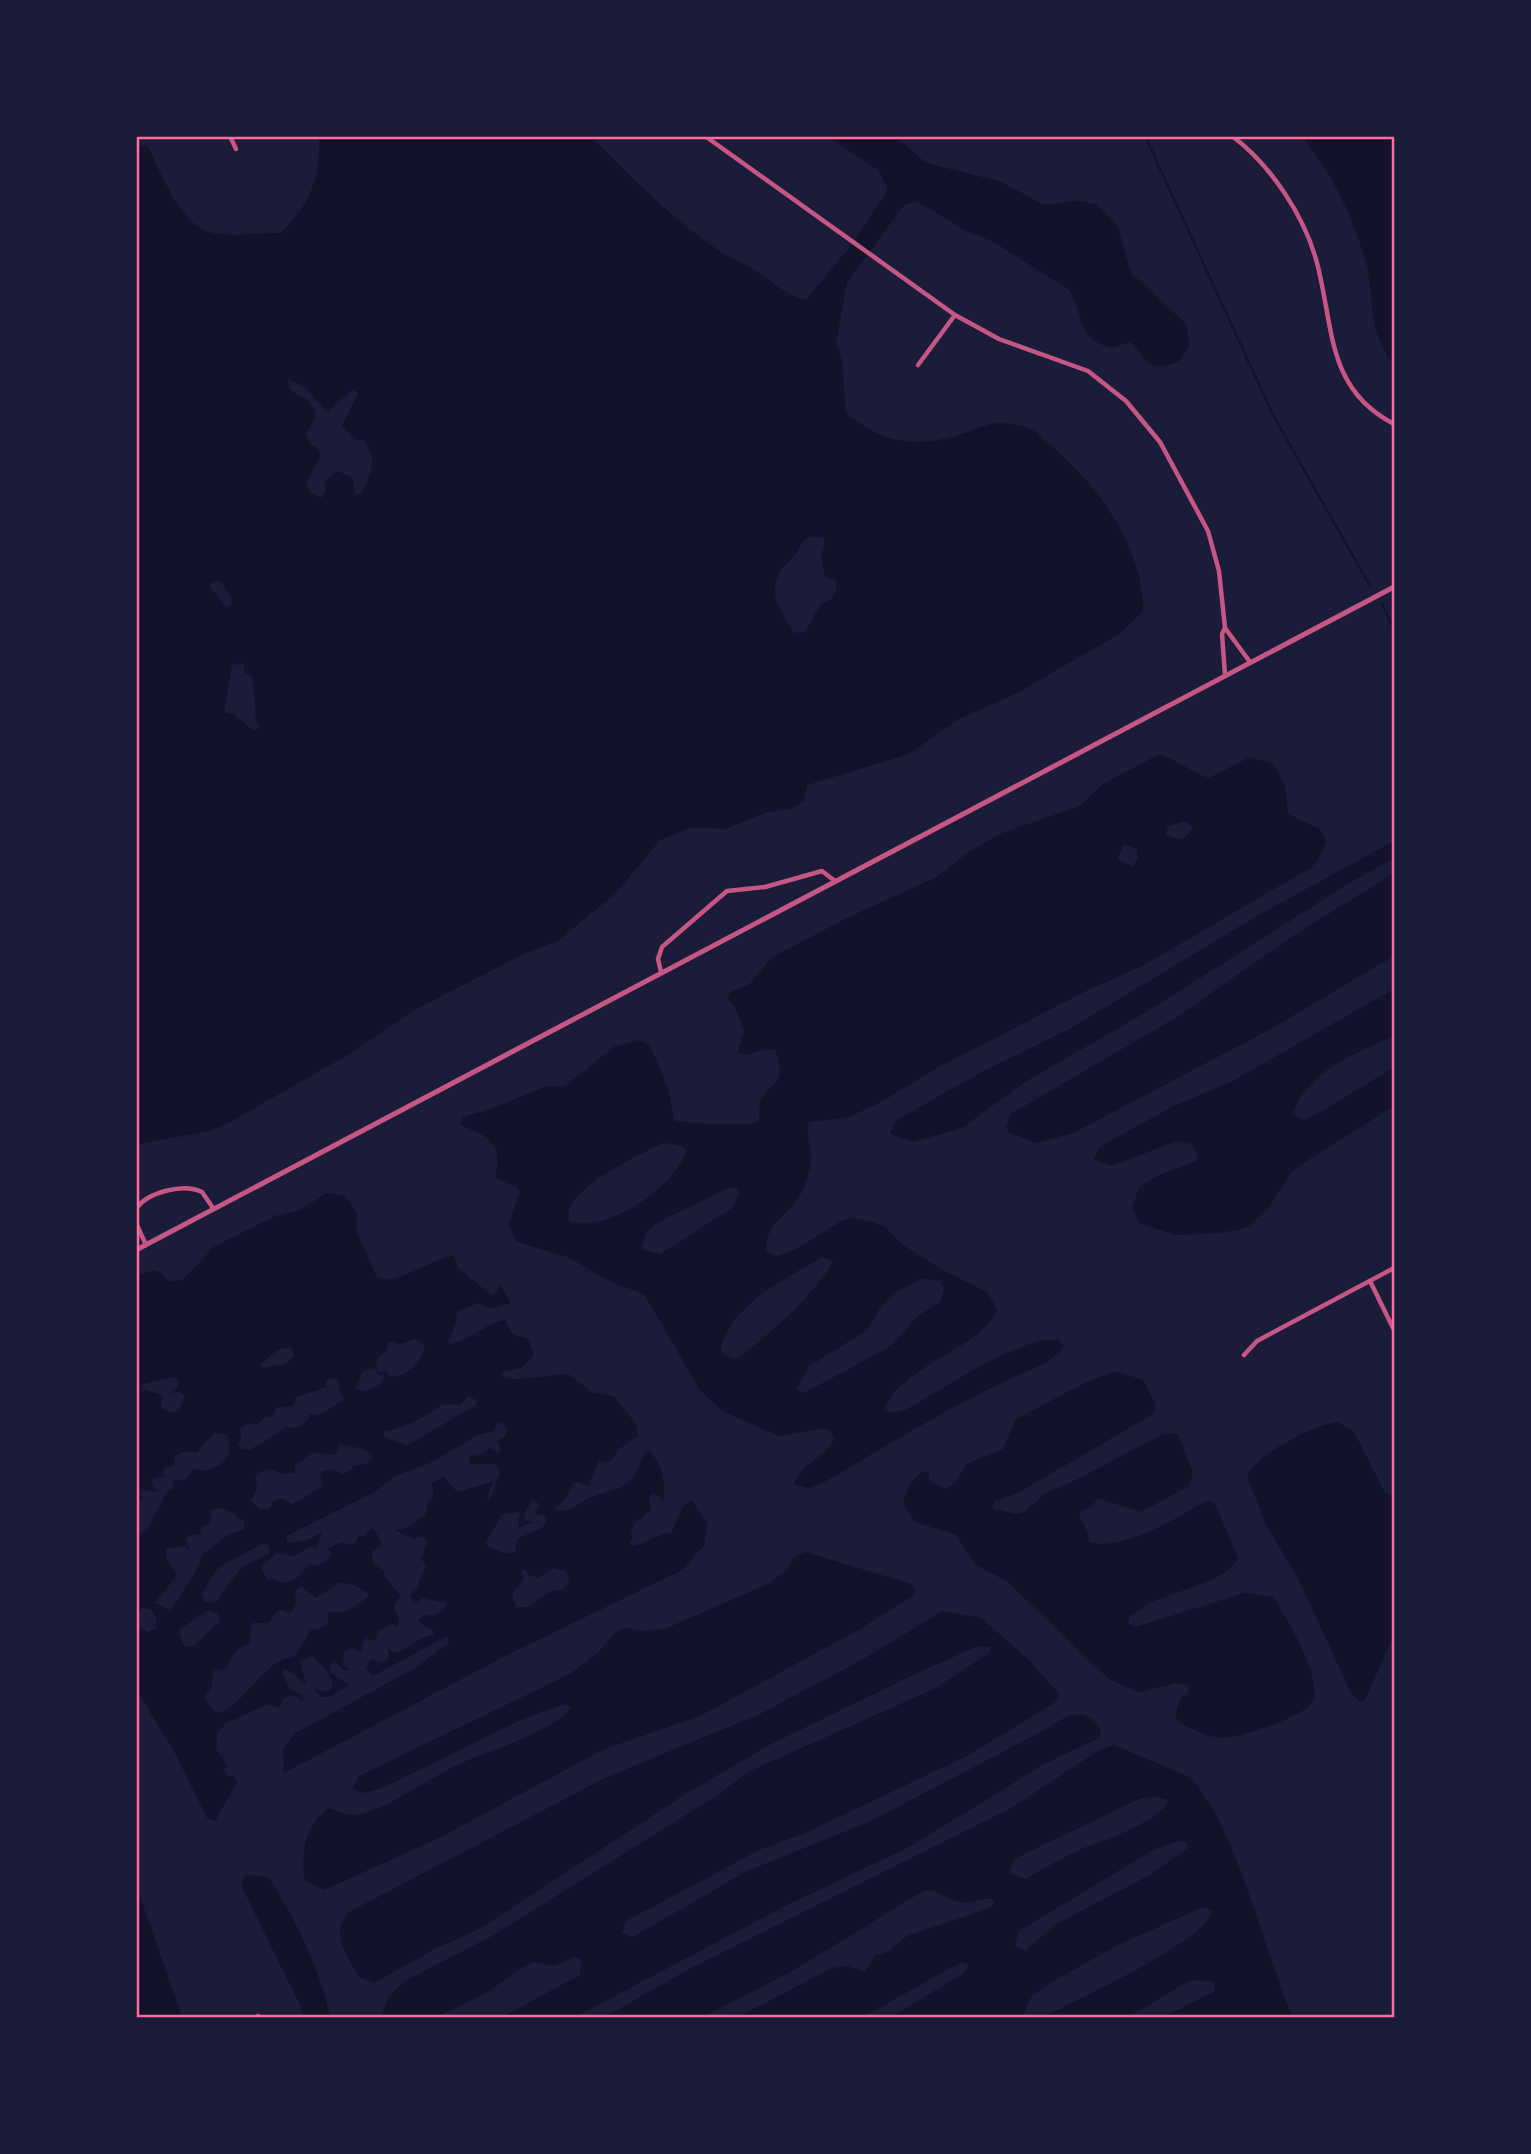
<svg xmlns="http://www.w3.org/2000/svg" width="1531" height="2154" font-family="Figtree,sans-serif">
<rect width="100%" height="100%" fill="#1b1b3a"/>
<g fill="#12122b" fill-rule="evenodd">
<path d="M319,137H592C633,179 673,220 721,252C731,259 741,262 750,267C770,278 783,295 806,300L853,243L888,189L878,170L828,137H896L926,163L1002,182L1044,205L1077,201L1095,204L1117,225L1131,273L1186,324L1190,346L1178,362C1146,374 1148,357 1130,342L1112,348C1073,338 1086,314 1069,290L994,242L966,231L917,201L904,205L847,282L836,343L842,361L846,413C887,446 916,448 965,433C976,429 990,422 1001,423C1009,424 1020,425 1028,428C1035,430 1042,439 1049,444C1096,483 1144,548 1143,611L1119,634L1017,693L959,719L909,754L807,785L804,801L791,809L767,812L726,829L692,827L660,840L615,894L556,942L528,952L416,1009L351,1053L232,1121L210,1131L137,1144V145H147C159,169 181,225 209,232C231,238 258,233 280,233C310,206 321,177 319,137ZM288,379L306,388L327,412L353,389L358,394L342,426L355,440H363C379,459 371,474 361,494H356L352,477L337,471L325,481V493L321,498L310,493L306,482L320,457L318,449L311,445L305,434L315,419V410L307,400L289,389ZM812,536L824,538L825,542L821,557L825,577L836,580L837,588L832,599L820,605L805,632L794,633C774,601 763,586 794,556C801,548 801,539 812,536ZM213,581L222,582L232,600L230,606L226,607L209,586ZM244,663L245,673L253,678L256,720L261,727L254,731L233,714L224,712L232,665Z"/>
<path d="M1301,137H1394V364C1367,334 1375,297 1366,262C1353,218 1332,171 1301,137Z"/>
<path d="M1158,755C1178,759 1190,772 1209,778L1250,757L1273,764L1285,785L1288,814L1320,829L1326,841L1322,853L1312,867L1144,965L1086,991L937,1068L876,1105L848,1117L809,1122C805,1135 810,1142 811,1155C812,1166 805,1187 799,1197C789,1214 761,1228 767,1252L778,1256L795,1250L843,1220L853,1218L872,1222L884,1226L903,1245L944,1271L987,1292L997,1309C988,1346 897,1366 884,1411L893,1413L907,1409C940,1391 1025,1333 1059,1340L1063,1345C1057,1361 1029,1370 1014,1377C949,1407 888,1445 826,1481L808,1488L794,1484C802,1460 827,1459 834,1438L830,1430L817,1429L780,1436L724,1412L700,1390L644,1294L609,1281L568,1257L517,1242L508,1225L520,1192L517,1187L496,1179C495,1172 498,1168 498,1162C498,1138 478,1132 460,1125L462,1117L486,1111L547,1086H565L614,1047L638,1040L650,1046L668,1088L674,1120C683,1124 750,1126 759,1122L760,1103C771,1077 788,1088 775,1050C761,1047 751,1058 737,1053L744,1031L734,1005L728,1000L730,992L750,984L771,958L849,917L935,878L970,851L1002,833L1080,806L1103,784ZM1184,821L1194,827L1185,838L1178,839L1166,835L1168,826ZM1124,844L1137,849L1138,858L1133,866L1117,860ZM668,1143L683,1146L686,1151C676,1187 606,1234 569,1221C561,1190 638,1156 661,1144ZM730,1187L737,1189L740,1193L731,1209L660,1254L641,1249L646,1232L658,1222ZM823,1257L833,1261C820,1289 762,1343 735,1359L723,1355L721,1349C728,1307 787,1277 823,1257ZM923,1278L940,1281L944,1289L941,1301L917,1317L894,1343L882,1351L804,1393L796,1390L808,1367L867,1330L880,1308L898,1291Z"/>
<polygon points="1394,841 1394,858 1346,885 1153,1008 1025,1082 962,1128 913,1142 890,1134 895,1121 982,1072 1071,1028 1255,917"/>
<polygon points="1394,873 1394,956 1267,1031 1073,1133 1036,1143 1009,1132 1006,1127 1011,1114 1177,1017 1293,936"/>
<path d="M1394,989V1036C1357,1052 1306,1072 1293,1113L1303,1120L1318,1114L1394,1067V1106L1305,1162L1291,1173L1268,1209L1246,1228L1219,1233L1176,1235L1141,1224L1132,1209L1139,1187L1157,1176L1196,1161L1198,1153L1192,1144L1176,1141L1112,1166L1094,1160L1099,1147L1176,1105L1233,1081Z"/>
<path d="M327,1193L345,1196L357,1213V1233L377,1277C396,1287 432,1258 454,1256L458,1268L491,1295L497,1293L500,1285L511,1303L492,1309L478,1303L456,1312L457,1320L448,1344C468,1343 485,1323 505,1320L512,1334L528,1339L534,1355L521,1368L503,1372L502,1377C520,1383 548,1374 568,1374L593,1393L614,1396L636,1424L638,1436L619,1449L610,1462L598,1461L589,1486L574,1481L566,1498L554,1510H569L591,1497L620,1488L634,1477L646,1450C664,1460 666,1487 663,1502L660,1497L652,1493L649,1499L651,1510L635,1523L630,1533L633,1539L629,1542L632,1546C646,1545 659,1532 671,1533L683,1507L692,1500L707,1524L704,1545L682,1570L507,1655L284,1773L283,1750L296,1733L417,1667L449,1643L447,1636L373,1676L366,1668L371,1659L382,1663L389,1658L388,1648L395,1653C409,1650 415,1638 433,1635L434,1631L417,1621L426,1614L432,1616L444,1610L446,1603L422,1598L417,1604L409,1595L419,1587C418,1578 423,1574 426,1566L421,1558L428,1542L422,1536L414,1539L395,1530L405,1529L425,1515L428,1501L434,1495L431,1483L444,1477L457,1492L493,1482L487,1498L490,1501L500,1472L496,1464H470L469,1455L478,1456L490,1448L499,1454L501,1449L497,1441L506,1436L507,1428L502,1422L497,1424L494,1431L478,1435L430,1463L397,1475L374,1492L286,1536L287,1543L307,1540L322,1533L316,1548L311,1547L293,1556L277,1553L261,1567L267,1581L272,1578C290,1590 298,1577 310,1564L317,1566L329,1559L332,1554L328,1549L341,1542L348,1545L356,1542L358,1536H365L373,1527L382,1544L372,1552L373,1564L384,1571L385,1577L400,1595L393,1608L399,1617L398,1626L392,1624L378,1630L375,1641L366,1638L362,1644L363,1652L350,1648L344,1652L343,1664L351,1670H343L335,1662L329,1666L331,1673L350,1685L329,1697H321L313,1688L325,1692L331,1689L333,1684L329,1674L313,1656L300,1661L306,1684L288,1670L282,1669L288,1688L305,1697L302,1701L294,1695L283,1698L280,1708L268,1704L226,1723L217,1734L216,1749L228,1766L223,1770L228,1776H234L237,1782L215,1821L207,1818L175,1753L137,1691V1625L148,1632L156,1629L157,1620L152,1610L143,1608L137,1613L136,1537L149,1527L167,1492L173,1489V1481L186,1479L194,1468C205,1474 226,1466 229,1453C230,1448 228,1440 228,1435L214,1433L197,1452H182L175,1456L174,1465L163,1469L164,1477H155L151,1480L154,1489H159L157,1492L143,1490L138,1494L144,1498L137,1503V1275L156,1270L171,1282L183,1280L215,1246L275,1216L300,1210ZM417,1339L425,1345C423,1361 406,1379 389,1376L388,1371H379L375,1364L380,1355L386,1352L389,1341L399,1344ZM289,1348H292L294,1356L284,1364L261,1368V1363L279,1349ZM375,1367L378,1375H384L382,1383L367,1391L355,1390L362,1372ZM173,1377L179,1380L178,1387L168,1395L178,1391L185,1395L179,1411L169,1413L161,1407L162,1395L143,1389V1384ZM331,1378L339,1380V1390L344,1400L319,1415L310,1414L308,1420L298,1428L287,1427L250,1450L241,1449L238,1444L241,1441L240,1429L249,1423L257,1425L265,1417L273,1416L276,1408L293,1406L296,1397L327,1387L326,1381ZM468,1397L477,1400L476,1405L407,1446L384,1437V1431C399,1431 431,1414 443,1404L460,1405ZM340,1444L363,1449L373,1457L366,1464L353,1466L352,1470L342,1474L333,1469L322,1471L320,1477L324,1486L292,1504L282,1498L274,1500L270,1508L261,1510L251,1501L257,1488L255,1474L270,1469L283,1474L295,1473V1466L312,1453L335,1454ZM533,1499L539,1504L536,1514L544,1515L547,1522L542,1528L517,1539L515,1552L506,1554L488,1547L486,1542L502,1514L520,1512L518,1527H521L532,1522L525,1520L524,1514ZM216,1508L226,1509L244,1522V1530L229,1534L202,1555C198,1574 181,1592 170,1610L155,1603L177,1575L166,1558V1549L184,1546L190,1550L185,1540L190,1535L200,1534L201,1528L211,1522L210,1510ZM261,1544L269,1545L270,1553L241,1568L215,1603L205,1602L201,1594L218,1568ZM553,1568L566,1571L570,1582L563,1589L551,1591L528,1607H516L512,1594L524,1579L521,1572L525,1569L528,1575L539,1578ZM340,1582L354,1585L367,1592L368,1597L347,1611L328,1613V1623L321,1628L311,1630L295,1656C261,1661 247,1704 219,1713L210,1707L204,1697L211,1689L214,1670L227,1669C230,1656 237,1649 249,1643L252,1623H268L279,1609L289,1613L293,1611L296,1603L295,1592L301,1586L316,1598ZM208,1610L217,1613L220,1621L195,1645L188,1647L183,1645L179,1630Z"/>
<path d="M1116,1371L1143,1380L1156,1405L1153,1414L1018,1493L994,1501L992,1508L1015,1514L1024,1512L1046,1493L1078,1479L1163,1434H1178L1193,1473L1189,1486L1141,1512L1097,1498L1093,1506L1080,1512L1079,1519L1084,1524L1090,1542C1120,1553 1180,1516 1207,1501L1215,1503L1238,1558C1231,1579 1174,1592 1154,1601C1146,1605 1138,1611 1130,1616L1128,1624L1136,1627L1244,1593L1273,1597C1287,1618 1322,1677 1313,1701C1307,1716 1241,1737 1224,1738C1211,1738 1183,1727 1175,1718L1180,1699L1188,1693L1189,1685L1176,1683L1139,1692L1110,1680L1008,1582L975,1564L956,1535L915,1522L903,1502L910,1484L922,1471L929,1473V1482L946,1489L956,1482L966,1464L1003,1449L1015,1420L1088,1381Z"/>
<path d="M1338,1422L1354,1432L1385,1493L1394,1496V1635L1365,1700L1361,1702L1352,1695L1298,1578L1266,1525L1247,1476C1259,1453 1313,1425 1338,1422Z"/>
<path d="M805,1552L911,1584L916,1590L914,1595L860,1629L700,1716L602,1750L441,1837L324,1890L305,1881C301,1853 304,1827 328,1808C335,1810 346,1815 354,1815C379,1815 438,1772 466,1761C488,1752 563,1727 571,1706L565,1704L527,1717L382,1788L364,1793L353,1789L359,1776L570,1674L599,1652L614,1633L626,1628L645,1631L667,1628L768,1584L788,1569L794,1557Z"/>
<path d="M943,1611L981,1618L1027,1658L1059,1694L1057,1701L969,1755L803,1834L761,1849L626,1921L622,1933L633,1937L747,1871L869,1822L1043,1731C1063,1718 1086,1701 1101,1731L1099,1738L1046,1763L909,1847L785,1906L575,2017H502L580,1975L582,1964L580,1959L573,1957L555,1966L534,1962L526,1965L486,1993L436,2017H382L388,1997L405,1981L494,1935L716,1796L750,1771L936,1688L989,1653L991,1647L978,1646L915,1674L771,1744L687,1793L483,1927L435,1949L374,1983L359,1977C348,1957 329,1933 349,1912L605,1778L760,1714L860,1661Z"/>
<path d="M1114,1745L1189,1777C1236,1822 1264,1954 1293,2017H1164L1215,1991L1214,1982L1191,1980L1128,2017H1043C1075,2001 1207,1941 1213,1910L1203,1907L1118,1945L1055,1980L1032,1996L1022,2017H892L967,1971L968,1964L961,1962L863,2017H738L833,1968L847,1966L865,1972L875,1955L884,1954L907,1936L985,1910L993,1906L995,1900C982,1896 974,1904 961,1902C945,1901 940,1887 923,1891L794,1970L703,2017H605L691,1968L1013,1807L1098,1751ZM1156,1797L1167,1799V1805C1145,1827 1112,1837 1084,1848C1064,1856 1044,1869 1025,1879L1009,1873L1014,1859L1141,1798ZM1178,1841L1187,1842V1849L1148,1876L1060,1922L1025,1950L1015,1946L1019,1931L1151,1851Z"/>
<path d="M251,1875L269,1878C296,1920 320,1969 330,2017H303L301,2007L241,1885L245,1876Z"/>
<polygon points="137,1888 182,2017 137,2017"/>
</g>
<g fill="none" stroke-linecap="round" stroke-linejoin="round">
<g stroke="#12122b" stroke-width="2.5">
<polyline points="1145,136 1273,415 1370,586"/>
<polyline points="1382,604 1394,629"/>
</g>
<g stroke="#c65784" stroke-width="4.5">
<polyline points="230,136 236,149"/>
<polyline points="705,136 955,315 999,339 1088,371 1126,401 1160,442 1208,531 1219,571 1225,628 1222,634 1225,675"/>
<path d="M1232,136C1271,165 1305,217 1317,263C1334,327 1326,389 1394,424"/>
<polyline points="918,365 955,315"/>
<polyline points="1225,628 1250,662"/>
<polyline points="661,972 658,959 662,947 727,891 765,887 822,871 835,881"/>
<path d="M136,1209C147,1192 184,1183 202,1192L213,1208"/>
<polyline points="136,1223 146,1245"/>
<polyline points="1370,1281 1394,1330"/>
<polyline points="1244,1355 1257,1341 1394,1268"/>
<polyline points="258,2016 259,2018"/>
</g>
<polyline stroke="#c65784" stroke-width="5" points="136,1250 1394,587"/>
</g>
<rect width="1531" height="2154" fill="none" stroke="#1b1b3a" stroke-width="276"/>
<rect x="138" y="138" width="1255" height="1878" fill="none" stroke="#ff6b9d" stroke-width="2.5"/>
</svg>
